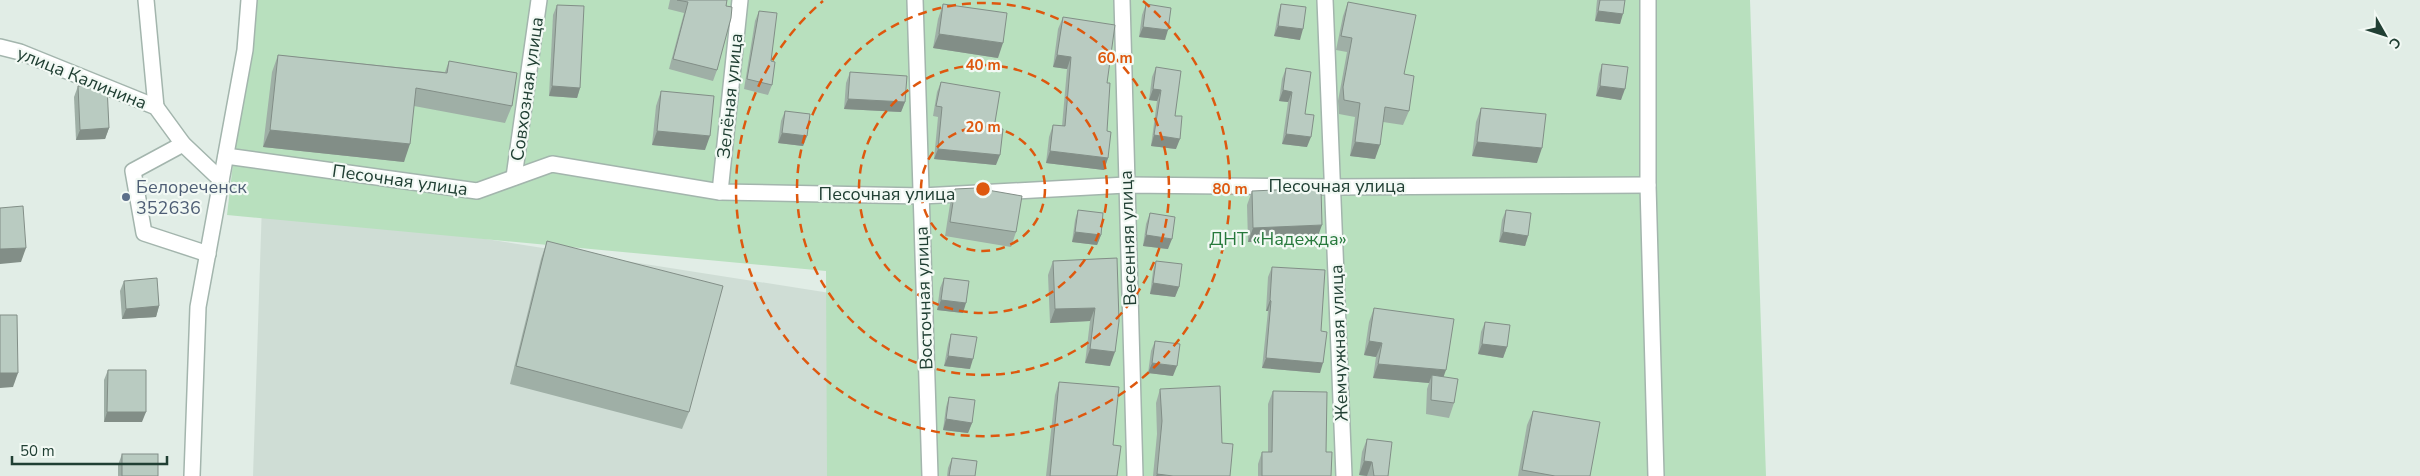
<svg xmlns="http://www.w3.org/2000/svg" width="2420" height="476" font-family="'Nunito Sans',sans-serif">
<rect width="100%" height="100%" fill="#e1ede6"/>
<polygon fill="#cfddd5" points="262,204 849,296 842,476 253,476"/>
<polygon fill="#b8e0be" points="252,0 1750,0 1766,476 827,476 826,271 227,215"/>
<g fill="none" stroke-linecap="round" stroke-linejoin="round">
<defs>
<g id="minor">
<polyline points="146,0 156,107"/>
<polyline points="915,0 930,476"/>
<polyline points="1122,0 1135,476"/>
<polyline points="1325,0 1344,476"/>
<polyline points="1648,0 1648,185 1656,476"/>
<polyline points="0,47 20,52 156,107 183,144 221,180"/>
<polyline points="183,144 133,171 144,233 208,254"/>
<polyline points="226,156 477,191 552,164 720,192 922,196 1126,185 1334,187 1648,185"/>
<polyline points="514,177 539,0"/>
<polyline points="720,192 740,0"/>
<polyline points="192,476 198,307 245,50 249,0"/>
</g>
</defs>
<use href="#minor" stroke="#a3b5ad" stroke-width="18"/>
<use href="#minor" stroke="#fff" stroke-width="15"/>
</g>
<g fill="#9fafa6">
<polygon points="670,0 727,0 717,70 713,81 669,69 684,13 668,9"/>
<polygon points="1597,0 1625,0 1620,24 1595,21"/>
<polygon points="1348,2 1404,74 1409,111 1403,125 1383,122 1375,159 1350,156 1355,117 1339,114 1338,101 1347,52 1336,50 1343,16"/>
<polygon points="943,4 998,58 933,48 938,19"/>
<polygon points="1146,4 1165,40 1139,37 1142,15"/>
<polygon points="1281,4 1300,40 1274,36 1278,14"/>
<polygon points="557,5 580,88 577,98 549,96 553,15"/>
<polygon points="759,11 771,61 772,85 768,95 744,89 755,21"/>
<polygon points="1063,17 1107,83 1107,131 1108,158 1104,170 1046,163 1049,137 1053,125 1062,126 1067,69 1053,67 1058,29"/>
<polygon points="278,55 445,72 449,61 512,106 505,123 414,106 404,162 263,147 272,72"/>
<polygon points="1602,64 1621,100 1596,96 1599,74"/>
<polygon points="1156,67 1175,116 1176,149 1151,146 1157,101 1149,100 1152,77"/>
<polygon points="1286,68 1307,147 1282,144 1288,102 1279,101 1282,79"/>
<polygon points="850,72 905,102 901,112 844,109 846,83"/>
<polygon points="941,82 994,128 996,165 934,159 938,117 933,116 937,92"/>
<polygon points="78,86 109,128 105,139 76,140 74,97"/>
<polygon points="661,91 705,150 652,145 656,106"/>
<polygon points="1481,108 1537,163 1472,156 1476,122"/>
<polygon points="785,111 807,136 803,146 778,143 781,121"/>
<polygon points="955,189 1016,232 1011,247 945,236 950,204"/>
<polygon points="1252,191 1317,239 1248,242 1247,205"/>
<polygon points="1078,210 1101,235 1097,245 1072,242 1075,220"/>
<polygon points="1506,210 1528,236 1525,246 1499,242 1502,220"/>
<polygon points="1150,213 1168,249 1143,246 1146,224"/>
<polygon points="547,241 689,412 682,429 510,384 541,259"/>
<polygon points="1117,258 1110,366 1085,363 1090,321 1050,323 1048,275 1053,261"/>
<polygon points="1156,261 1179,287 1175,297 1150,294 1153,271"/>
<polygon points="1272,267 1321,331 1320,373 1262,368 1268,311 1266,311 1268,277"/>
<polygon points="944,278 963,313 937,310 940,288"/>
<polygon points="124,281 159,306 156,317 122,319 120,291"/>
<polygon points="1374,308 1444,377 1454,403 1449,418 1426,414 1427,389 1429,383 1373,378 1376,357 1364,355 1369,322"/>
<polygon points="1485,322 1507,347 1503,358 1478,354 1481,332"/>
<polygon points="951,334 970,369 944,366 948,344"/>
<polygon points="1155,341 1173,376 1148,373 1151,351"/>
<polygon points="108,370 142,422 104,422 104,380"/>
<polygon points="1059,382 1113,445 1117,476 1046,476 1055,395"/>
<polygon points="1160,389 1222,443 1230,476 1153,476 1157,434 1156,403"/>
<polygon points="1273,391 1326,452 1331,476 1258,476 1258,464 1262,452 1268,452 1268,404"/>
<polygon points="949,397 972,423 968,433 943,430 946,407"/>
<polygon points="1533,411 1590,476 1518,476 1527,425"/>
<polygon points="1367,439 1388,476 1367,476 1359,475 1362,452"/>
<polygon points="122,454 158,476 118,476 118,465"/>
<polygon points="952,458 975,476 947,476 948,468"/>
</g>
<g fill="#828e87">
<polygon points="1598,11 1623,14 1620,24 1595,21"/>
<polygon points="1278,26 1303,29 1300,40 1274,36"/>
<polygon points="1143,27 1168,30 1165,40 1139,37"/>
<polygon points="939,34 1003,43 998,58 933,48"/>
<polygon points="1057,55 1071,57 1067,69 1053,67"/>
<polygon points="552,86 580,88 577,98 549,96"/>
<polygon points="1600,86 1625,89 1621,100 1596,96"/>
<polygon points="1153,89 1161,90 1157,101 1149,100"/>
<polygon points="1283,90 1292,92 1288,102 1279,101"/>
<polygon points="848,99 905,102 901,112 844,109"/>
<polygon points="109,128 105,139 76,140 80,130"/>
<polygon points="270,130 410,144 404,162 263,147"/>
<polygon points="657,131 710,136 705,150 652,145"/>
<polygon points="782,133 807,136 803,146 778,143"/>
<polygon points="1286,134 1311,137 1307,147 1282,144"/>
<polygon points="1154,135 1180,139 1176,149 1151,146"/>
<polygon points="1355,142 1380,145 1375,159 1350,156"/>
<polygon points="1477,142 1542,148 1537,163 1472,156"/>
<polygon points="938,149 1000,155 996,165 934,159"/>
<polygon points="1050,151 1108,158 1104,170 1046,163"/>
<polygon points="1322,225 1317,239 1248,242 1253,228"/>
<polygon points="1075,232 1101,235 1097,245 1072,242"/>
<polygon points="1503,232 1528,236 1525,246 1499,242"/>
<polygon points="1146,235 1172,239 1168,249 1143,246"/>
<polygon points="26,248 21,262 0,264 0,249"/>
<polygon points="1153,283 1179,287 1175,297 1150,294"/>
<polygon points="941,300 966,303 963,313 937,310"/>
<polygon points="1270,300 1271,301 1268,311 1266,311"/>
<polygon points="159,306 156,317 122,319 126,309"/>
<polygon points="1095,308 1090,321 1050,323 1055,309"/>
<polygon points="1369,341 1382,343 1376,357 1364,355"/>
<polygon points="1482,344 1507,347 1503,358 1478,354"/>
<polygon points="1090,349 1115,352 1110,366 1085,363"/>
<polygon points="948,356 973,359 970,369 944,366"/>
<polygon points="1266,358 1323,363 1320,373 1262,368"/>
<polygon points="1152,363 1177,366 1173,376 1148,373"/>
<polygon points="1378,364 1446,370 1441,384 1432,375 1429,383 1373,378"/>
<polygon points="0,373 18,373 13,387 0,388"/>
<polygon points="107,412 146,412 142,422 104,422"/>
<polygon points="946,419 972,423 968,433 943,430"/>
<polygon points="1364,461 1372,462 1367,476 1359,475"/>
<polygon points="1157,474 1173,475 1156,476"/>
</g>
<g fill="#b9cbc1" stroke="#828e87">
<polygon points="677,0 727,0 726,6 732,7 731,18 717,70 673,59 688,2"/>
<polygon points="1600,0 1625,0 1623,14 1598,11"/>
<polygon points="1348,2 1416,15 1404,74 1414,76 1409,111 1385,107 1380,145 1355,142 1360,103 1344,100 1343,87 1352,38 1341,36"/>
<polygon points="943,4 1007,13 1003,43 939,34"/>
<polygon points="1146,4 1171,8 1168,30 1143,27"/>
<polygon points="1281,4 1306,7 1303,29 1278,26"/>
<polygon points="557,5 584,6 580,88 552,86"/>
<polygon points="759,11 777,13 771,61 775,62 772,85 747,79"/>
<polygon points="1063,17 1115,25 1107,83 1110,83 1107,131 1111,132 1108,158 1050,151 1053,125 1065,126 1071,57 1057,55"/>
<polygon points="278,55 447,73 449,61 517,73 512,106 416,88 410,144 270,130"/>
<polygon points="1602,64 1628,67 1625,89 1600,86"/>
<polygon points="1156,67 1181,71 1175,116 1182,116 1180,139 1154,135 1161,90 1153,89"/>
<polygon points="1286,68 1311,72 1305,114 1314,115 1311,137 1286,134 1292,92 1283,90"/>
<polygon points="850,72 907,76 905,102 848,99"/>
<polygon points="941,82 1000,92 994,128 1003,129 1000,155 938,149 942,107 936,106"/>
<polygon points="78,86 107,86 109,128 80,130"/>
<polygon points="661,91 714,96 710,136 657,131"/>
<polygon points="1481,108 1546,114 1542,148 1477,142"/>
<polygon points="785,111 810,114 807,136 782,133"/>
<polygon points="976,188 1022,196 1016,232 950,222 955,189"/>
<polygon points="1321,188 1322,225 1253,228 1252,191"/>
<polygon points="23,206 26,248 0,249 0,208"/>
<polygon points="1078,210 1103,213 1101,235 1075,232"/>
<polygon points="1506,210 1531,213 1528,236 1503,232"/>
<polygon points="1150,213 1175,217 1172,239 1146,235"/>
<polygon points="547,241 723,286 689,412 516,366"/>
<polygon points="1117,258 1119,321 1115,352 1090,349 1095,308 1055,309 1053,261"/>
<polygon points="1156,261 1182,264 1179,287 1153,283"/>
<polygon points="1272,267 1325,270 1321,331 1327,332 1323,363 1266,358 1271,301 1270,300"/>
<polygon points="157,278 159,306 126,309 124,281"/>
<polygon points="944,278 969,281 966,303 941,300"/>
<polygon points="1374,308 1454,319 1446,370 1378,364 1382,343 1369,341"/>
<polygon points="0,315 17,315 18,373 0,373"/>
<polygon points="1485,322 1510,325 1507,347 1482,344"/>
<polygon points="951,334 977,337 973,359 948,356"/>
<polygon points="1155,341 1180,344 1177,366 1152,363"/>
<polygon points="108,370 146,370 146,412 107,412"/>
<polygon points="1432,375 1458,379 1454,403 1431,400"/>
<polygon points="1059,382 1119,387 1113,445 1121,446 1117,476 1050,476"/>
<polygon points="1220,386 1222,443 1233,444 1230,476 1173,476 1157,474 1162,421 1160,389"/>
<polygon points="1273,391 1327,392 1326,452 1332,452 1331,476 1262,476 1262,452 1272,452"/>
<polygon points="949,397 975,400 972,423 946,419"/>
<polygon points="1533,411 1600,422 1590,476 1555,476 1522,470"/>
<polygon points="1367,439 1392,442 1388,476 1374,476 1372,462 1364,461"/>
<rect x="122" y="454" width="36" height="22"/>
<polygon points="952,458 977,461 975,476 949,476"/>
</g>
<g fill="none" stroke="#de580e" stroke-width="2.5" stroke-dasharray="9 6">
<circle cx="983" cy="189" r="62"/>
<circle cx="983" cy="189" r="124"/>
<circle cx="983" cy="189" r="186"/>
<path d="M1143 1A247 247 0 1 1 823 1"/>
</g>
<circle fill="#5c6f8a" stroke="#f2f9f4" stroke-width="2" cx="126" cy="197" r="5"/>
<g text-anchor="middle" stroke-width="4.5" stroke-linejoin="round" paint-order="stroke">
<g font-size="18" fill="#203f33" stroke="#f2f9f4">
<text transform="translate(82 78) rotate(22)" y="6">улица Калинина</text>
<text transform="translate(527 89) rotate(-82)" y="6">Совхозная улица</text>
<text transform="translate(730 96) rotate(-84)" y="6">Зелёная улица</text>
<text transform="translate(400 180) rotate(8)" y="6">Песочная улица</text>
<text x="1337" y="192">Песочная улица</text>
<text x="887" y="200">Песочная улица</text>
<text transform="translate(1128 238) rotate(-92)" y="6">Весенняя улица</text>
<text transform="translate(924 298) rotate(-92)" y="6">Восточная улица</text>
<text transform="translate(1339 343) rotate(-92)" y="6">Жемчужная улица</text>
</g>
<g font-size="18" fill="#4e5e75" stroke="#f2f9f4" text-anchor="start">
<text x="136" y="193">Белореченск<tspan x="136" dy="21">352636</tspan></text>
</g>
<g font-size="18" fill="#27793c" stroke="#f2f9f4">
<text x="1278" y="245">ДНТ «Надежда»</text>
</g>
</g>
<circle cx="983" cy="189" r="8" fill="#de580e" stroke="#f2f9f4" stroke-width="2.5"/>
<g font-size="15" text-anchor="middle" font-weight="bold" fill="#de580e" stroke="#f2f9f4" stroke-width="4.5" stroke-linejoin="round" paint-order="stroke">
<text x="1115" y="63">60 m</text>
<text x="983" y="70">40 m</text>
<text x="983" y="132">20 m</text>
<text x="1230" y="194">80 m</text>
</g>
<g transform="translate(2385 35) rotate(129)" stroke="#f2f9f4" stroke-width="4" paint-order="stroke">
<path d="M0-4L9 19L0 12L-9 19Z" fill="#203f33"/>
<text y="-8" font-size="14" font-weight="bold" text-anchor="middle" fill="#203f33">С</text>
</g>
<path d="M12 456v8h155v-8" fill="none" stroke="#203f33" stroke-width="2.5"/>
<text x="20" y="456" font-size="15" fill="#203f33" stroke="#f2f9f4" stroke-width="4" paint-order="stroke">50 m</text>
</svg>
